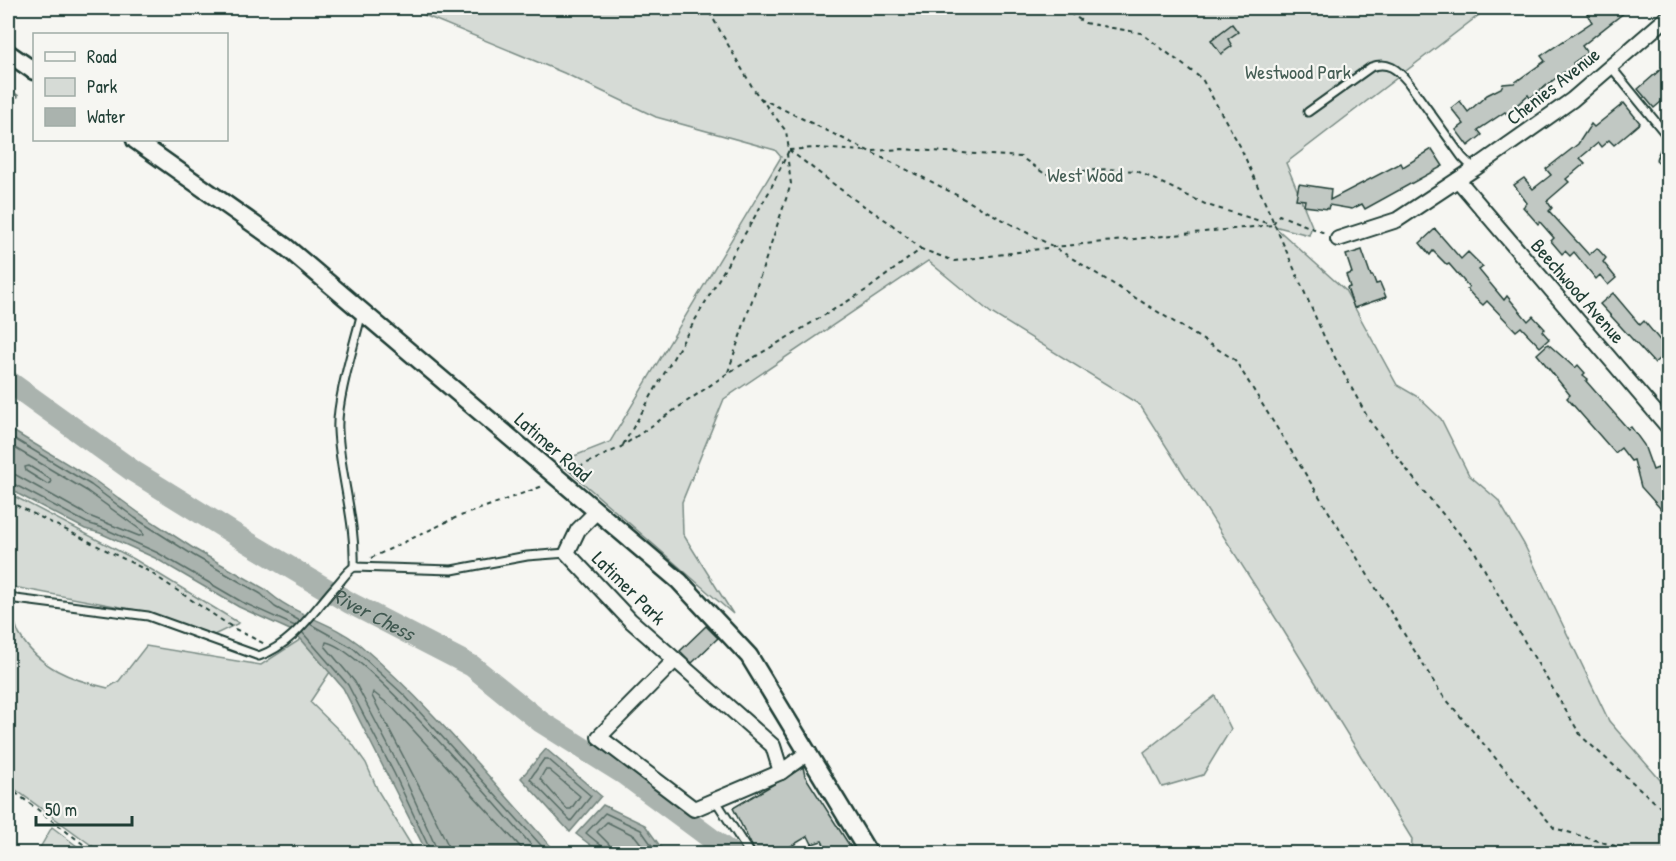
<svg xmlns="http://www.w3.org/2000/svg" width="1676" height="861" font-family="'Patrick Hand',sans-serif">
<rect width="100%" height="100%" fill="#f6f6f2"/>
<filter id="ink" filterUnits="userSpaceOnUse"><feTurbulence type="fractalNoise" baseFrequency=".0167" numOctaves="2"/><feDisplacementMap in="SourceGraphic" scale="12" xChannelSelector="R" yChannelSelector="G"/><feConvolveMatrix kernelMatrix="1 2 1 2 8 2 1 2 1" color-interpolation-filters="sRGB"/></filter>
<g filter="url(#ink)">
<g fill="#d6dbd6" stroke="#7a8c85" stroke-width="1.5">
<polygon points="407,8 1488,8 1286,163 1312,226 1309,235 1274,226 1345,290 1397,385 1418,397 1441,419 1469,475 1498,500 1524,544 1609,721 1668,789 1668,853 1411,853 1412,839 1280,625 1140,405 991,313 928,261 724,399 682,502 683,534 733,614 559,462 610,442 781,157 775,150 656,117 564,73"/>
<polygon points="8,493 134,559 239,623 214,635 147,612 8,586"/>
<path d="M8,609C14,616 15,625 19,634C39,668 72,680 108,688L119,681L146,646L261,665L301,639L330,672L310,702L351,742L366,763L378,791L416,853H102L8,784Z"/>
<polygon points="1215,696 1231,729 1203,775 1162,787 1144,752"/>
<polygon points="52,827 86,853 37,853"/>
</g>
<g fill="#aab3ae" stroke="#72847d" stroke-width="1.5">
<path d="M8,428L94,480L139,513L196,550L265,589C293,616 329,620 359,644C432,706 493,783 557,853H427L343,688L301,639L290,630L239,607L155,558L100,533L85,529L20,495L8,485Z"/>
<polygon points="546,749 601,796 570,832 521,778"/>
<polygon points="603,805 645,825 665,853 601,853 576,834"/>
</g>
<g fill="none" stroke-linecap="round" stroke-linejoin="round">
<g stroke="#576c65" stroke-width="1.5">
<polyline points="8,435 91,485 135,518 193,555 261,594 275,607 300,621"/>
<polyline points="8,444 87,491 142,531 143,535 139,536 89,516 16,475 8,473"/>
<polygon points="29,466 50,479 51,483 47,484 26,471 25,467"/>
<polyline points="8,481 87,523 103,528 158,553 242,602 295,626"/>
<polyline points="310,624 353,648 405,696 549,854"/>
<polyline points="302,632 348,685 394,773 432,854"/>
<polygon points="544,759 548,759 591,796 571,821 530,779"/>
<polygon points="545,770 549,770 580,796 571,809 567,809 540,779"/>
<path d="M439,854L401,770L355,682L325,646L326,642C364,648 506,817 539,854"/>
<polyline points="448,854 447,843 425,798 372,696 373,692 393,708 527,854"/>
<polyline points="604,854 603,847 586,833 605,813 641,830 658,854"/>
<polyline points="612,854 609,844 597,832 607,822 635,836 649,854"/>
</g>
<polyline stroke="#72847d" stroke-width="4" points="8,91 17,96"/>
<path stroke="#aab3ae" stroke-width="22" id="s1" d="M8,381L133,471L249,543L350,603L472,666L541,722L624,774L732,854"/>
</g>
<g fill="#c1c8c3" stroke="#1f3d34" stroke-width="1.5">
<polygon points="1597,8 1630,8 1582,46 1587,53 1573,63 1578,71 1568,78 1564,72 1530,98 1528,95 1507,114 1505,112 1478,130 1482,135 1468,146 1456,130 1464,124 1451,108 1460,101 1468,112 1487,95 1501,88 1503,84 1514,83 1545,61 1541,56 1592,22 1587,14"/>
<polygon points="1232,24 1238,32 1228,39 1232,46 1221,54 1211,40"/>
<polygon points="1668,63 1668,96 1654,108 1638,89"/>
<polygon points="1624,103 1640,123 1614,145 1609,140 1601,147 1598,143 1580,158 1585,163 1566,179 1569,182 1547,201 1552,208 1549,211 1589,255 1597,248 1606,258 1603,262 1616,278 1608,285 1600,275 1596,279 1574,252 1570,256 1565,251 1562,254 1551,241 1554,238 1540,222 1538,224 1523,207 1527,203 1514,185 1524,178 1533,189 1551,175 1546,169 1578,144 1591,124 1594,127"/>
<polygon points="1432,149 1443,166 1365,209 1362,204 1352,209 1329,205 1328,209 1304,206 1305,200 1296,199 1299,184 1331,189 1330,200 1401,163 1403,167"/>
<polygon points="1435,229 1461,259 1468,252 1483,267 1479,270 1504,300 1507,296 1528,321 1533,316 1545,329 1542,331 1549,339 1540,347 1521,327 1516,331 1487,301 1483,305 1474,297 1467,289 1469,287 1449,264 1447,265 1433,251 1430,255 1420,243"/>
<polygon points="1362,250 1371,276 1373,276 1376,284 1380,283 1386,297 1354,308 1347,288 1350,287 1346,275 1352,273 1346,255"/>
<polygon points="1613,293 1640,325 1644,321 1668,350 1668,370 1659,359 1654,363 1600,304"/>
<polygon points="1548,344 1575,368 1578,365 1585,373 1583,375 1588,379 1586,381 1628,429 1631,427 1644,445 1653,470 1658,468 1668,480 1668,517 1641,487 1634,460 1631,461 1621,448 1615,453 1567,398 1570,395 1537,354"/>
<polygon points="706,626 718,638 692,663 680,651"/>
<polygon points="803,767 805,776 855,854 829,854 822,841 812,844 808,836 778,854 756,854 733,808"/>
</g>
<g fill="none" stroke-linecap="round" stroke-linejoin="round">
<defs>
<g id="service">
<polyline points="1611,67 1668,137"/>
<path d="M1308,112L1371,67C1388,61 1397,69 1408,82L1462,157L1474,169"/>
<polyline points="1661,159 1668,144"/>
<path d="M354,567C356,520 340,476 338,430C336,401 355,342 362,312"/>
<path d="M8,598L148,616L259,656C293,644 312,613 335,587C343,579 345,573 354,567L452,570L527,556L567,553"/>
<polyline points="716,801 750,854"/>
</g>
<g id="minor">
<polyline points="1458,180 1668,427"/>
<polyline points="1338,239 1397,220 1474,169 1572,100 1668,17"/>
<polyline points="596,512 578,530 567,553 630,620 773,746 781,772 694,809 599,737 675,660"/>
<polyline points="781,772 809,752"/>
</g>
<g id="tertiary">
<polyline points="8,53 34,71"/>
<polyline points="135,140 286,247 679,581 749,656 869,854"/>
</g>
</defs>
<use href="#service" stroke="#1f3d34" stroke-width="11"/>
<use href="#minor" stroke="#1f3d34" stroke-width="18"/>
<use href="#tertiary" stroke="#1f3d34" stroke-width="21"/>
<g stroke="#1f3d34" stroke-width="2" stroke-dasharray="4.5 4.5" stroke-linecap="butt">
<polyline points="1062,8 1085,23 1141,33 1202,79 1240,146 1326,341 1369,420 1420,487 1475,552 1516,627 1581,736 1668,814"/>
<polyline points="760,98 934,183 1054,247 1235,360 1440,692 1554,828 1642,854"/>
<polyline points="789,150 814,148 867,151"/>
<polyline points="789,150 852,198 890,223 921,249"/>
<polyline points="873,151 902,149 1021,157 1045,174 1108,169 1137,171 1207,205 1270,224"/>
<polyline points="1273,224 1279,215 1327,234"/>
<polyline points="728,372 791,184 787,154"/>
<polyline points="623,445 769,192 789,150 786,131 754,90 707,8"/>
<polyline points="571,471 621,447 728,373 868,289 921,249 954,261 1054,247 1273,225"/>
<polyline points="8,501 148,571 235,629 265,644"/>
<polyline points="371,558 455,518 543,486"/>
<polyline points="8,787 96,854"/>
<polyline points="45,850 50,854"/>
</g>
<use href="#service" stroke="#f6f6f2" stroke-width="7"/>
<use href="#minor" stroke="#f6f6f2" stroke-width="14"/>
<use href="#tertiary" stroke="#f6f6f2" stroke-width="16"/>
</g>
</g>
<g text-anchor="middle" stroke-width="4.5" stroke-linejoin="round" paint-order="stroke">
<g font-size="20" fill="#445d54" stroke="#f6f6f2">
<text x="1298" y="79">Westwood Park</text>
<text x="1085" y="182">West Wood</text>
</g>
<g font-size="20" fill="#1f3d34" stroke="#f6f6f2">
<text transform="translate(1553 86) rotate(-38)" y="7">Chenies Avenue</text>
<text transform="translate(1578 291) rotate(49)" y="7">Beechwood Avenue</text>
<text transform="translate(553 447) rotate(41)" y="7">Latimer Road</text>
<text transform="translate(629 588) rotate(45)" y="7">Latimer Park</text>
</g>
<g font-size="21" font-style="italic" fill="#425a52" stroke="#f6f6f2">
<text dy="7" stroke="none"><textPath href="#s1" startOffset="434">River Chess</textPath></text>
</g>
</g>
<rect width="1676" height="861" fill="none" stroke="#f6f6f2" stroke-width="30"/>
<rect x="15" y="15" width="1646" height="831" fill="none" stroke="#1f3d34" stroke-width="2" filter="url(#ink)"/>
<rect x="33" y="33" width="195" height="108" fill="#f6f6f2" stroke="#a0aca6" stroke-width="1.5"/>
<rect x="45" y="52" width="30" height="9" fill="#f6f6f2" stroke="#a0aca6" stroke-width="1.5"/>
<text x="87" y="63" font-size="18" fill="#1f3d34">Road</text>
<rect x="45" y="78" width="30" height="18" fill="#d6dbd6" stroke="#a0aca6" stroke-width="1.5"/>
<text x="87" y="93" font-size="18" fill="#1f3d34">Park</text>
<rect x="45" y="108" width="30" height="18" fill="#aab3ae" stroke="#a0aca6" stroke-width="1.5"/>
<text x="87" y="123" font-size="18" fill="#1f3d34">Water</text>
<path d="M36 816v9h96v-9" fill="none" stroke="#1f3d34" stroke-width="3"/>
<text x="45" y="816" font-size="18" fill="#1f3d34" stroke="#f6f6f2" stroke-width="4.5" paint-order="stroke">50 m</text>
</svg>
